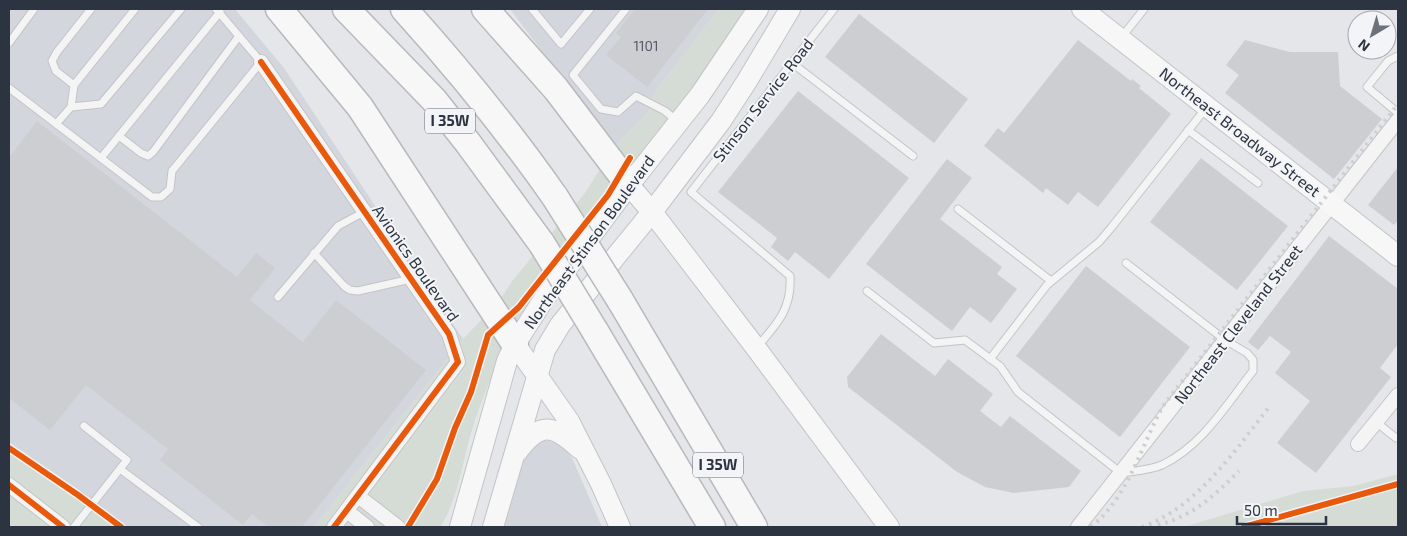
<svg xmlns="http://www.w3.org/2000/svg" width="1407" height="536" font-family="'Exo 2',sans-serif">
<rect width="100%" height="100%" fill="#e4e6e9"/>
<g fill="#d3d6dc">
<polygon points="9,9 235,9 284,68 463,339 314,527 126,527 52,471 9,442"/>
<polygon points="510,9 719,9 655,92 647,114 614,147"/>
<polygon points="544,440 560,444 572,458 602,527 502,527 524,454"/>
</g>
<g fill="#d5dcd5">
<path d="M719,9H744L718,53L690,94L517,319C500,356 483,394 471,433C462,464 458,500 440,527H314L463,339L499,301L513,280L585,193L614,147L647,114L655,92Z"/>
<polygon points="9,442 52,471 126,527 9,527"/>
<polygon points="1398,474 1398,527 1184,527 1303,491 1354,486"/>
</g>
<g fill="#cdced1">
<polygon points="635,9 708,9 647,87 606,55 621,37 616,33"/>
<polygon points="859,14 968,99 934,143 825,57"/>
<polygon points="1078,40 1131,81 1132,79 1141,86 1139,88 1171,114 1098,207 1078,192 1068,205 1046,188 1043,193 984,146 998,128 1004,133"/>
<polygon points="1245,40 1290,52 1338,52 1340,86 1382,119 1334,179 1225,93 1239,75 1226,65"/>
<polygon points="798,91 909,178 829,279 795,252 788,261 771,247 777,238 718,192"/>
<polygon points="37,121 237,277 256,253 275,268 250,300 303,342 336,300 426,370 302,527 268,527 252,514 243,525 160,460 168,449 86,385 50,430 9,398 9,158"/>
<polygon points="1201,158 1288,226 1237,290 1150,222"/>
<polygon points="947,159 972,178 940,219 1002,267 997,274 1017,289 991,323 970,307 952,331 866,264"/>
<polygon points="1398,167 1398,220 1394,225 1368,205"/>
<polygon points="1329,236 1398,289 1398,344 1380,368 1391,377 1316,473 1277,443 1310,401 1275,373 1291,352 1270,336 1258,350 1248,342"/>
<polygon points="1086,266 1190,347 1120,437 1016,356"/>
<polygon points="881,334 935,376 948,359 993,394 980,411 1001,427 1010,416 1081,471 1069,487 1014,493 985,487 957,472 848,387 847,377"/>
</g>
<g fill="none" stroke-linecap="round" stroke-linejoin="round">
<defs>
<g id="service">
<polyline points="532,9 561,44 590,9"/>
<polyline points="626,9 573,75 601,109 618,112 636,96 665,111 678,122"/>
<polyline points="1121,38 1144,9"/>
<polyline points="9,43 34,9"/>
<polyline points="1398,56 1388,61 1367,87 1398,113"/>
<polyline points="792,63 913,156"/>
<polyline points="74,85 56,71 52,61 57,52 91,9"/>
<polyline points="9,88 152,197 161,197 170,189 172,171 261,62 216,9"/>
<polyline points="71,107 74,85 135,9"/>
<polyline points="56,124 71,107 101,104 181,9"/>
<polyline points="1188,130 1258,183"/>
<polyline points="119,136 141,153 148,156 153,152 239,36"/>
<polyline points="101,158 220,12"/>
<polyline points="958,209 1051,281"/>
<polyline points="314,253 344,286 350,290 358,291 411,279"/>
<path d="M867,291L934,343L965,340L1000,366L1018,392L1121,473C1134,471 1150,470 1162,465C1203,445 1226,405 1253,371V360L1247,353L1225,340L1126,263"/>
<polyline points="278,297 338,226 364,212"/>
<path d="M758,346C778,323 792,308 790,276L691,192L834,9"/>
<polyline points="990,359 1047,285 1099,242 1111,228 1206,108"/>
<polyline points="1376,422 1396,438 1398,437"/>
<polyline points="120,469 198,527"/>
<polyline points="74,527 127,460 84,426"/>
</g>
<g id="minor">
<polyline points="261,62 449,334 458,362 334,527"/>
<polyline points="1358,444 1398,395"/>
<polyline points="9,485 63,527"/>
<polyline points="358,496 398,527"/>
<polyline points="347,511 367,527"/>
<polyline points="1078,527 1398,120"/>
</g>
<g id="secondary">
<polyline points="1082,9 1398,256"/>
<polyline points="629,185 652,212 756,348 889,527"/>
<polyline points="515,344 569,421 601,484 620,527"/>
<path d="M517,452C540,421 553,424 580,449"/>
<polyline points="460,527 507,361 515,344 544,299 629,185 700,95 758,9"/>
<polyline points="493,527 545,350 560,325 652,212 721,121 747,81 790,9"/>
</g>
<g id="motorway">
<polyline points="279,9 360,107 515,344"/>
<polyline points="346,9 434,100 468,143 542,244"/>
<path d="M404,9C459,70 508,130 555,197"/>
<polyline points="485,9 556,89 629,185"/>
<polyline points="620,300 754,527"/>
<polyline points="595,331 712,527"/>
</g>
</defs>
<use href="#service" stroke="#c2c4c7" stroke-width="9"/>
<use href="#minor" stroke="#c2c4c7" stroke-width="16"/>
<use href="#secondary" stroke="#c2c4c7" stroke-width="22"/>
<use href="#motorway" stroke="#b7b9bd" stroke-width="29"/>
<use href="#service" stroke="#f4f4f5" stroke-width="7"/>
<use href="#minor" stroke="#f4f4f5" stroke-width="14"/>
<use href="#secondary" stroke="#f7f7f8" stroke-width="20"/>
<use href="#motorway" stroke="#f7f7f8" stroke-width="26"/>
<g stroke="#cdced0" stroke-width="4" stroke-dasharray="2.5 5" stroke-linecap="butt">
<path d="M1158,525C1193,516 1214,496 1239,471"/>
<path d="M1091,527C1129,496 1140,448 1163,406L1398,104"/>
<path d="M1142,527C1197,508 1235,450 1270,406"/>
</g>
<defs>
<g id="motorway-bridge">
<polyline points="555,197 620,300"/>
<polyline points="542,244 595,331"/>
</g>
</defs>
<use href="#motorway-bridge" stroke="#b7b9bd" stroke-width="29" stroke-linecap="butt"/>
<use href="#motorway-bridge" stroke="#f7f7f8" stroke-width="26"/>
<defs>
<g id="cycleway">
<polyline points="261,62 449,334 458,362 334,527"/>
<polyline points="9,448 78,495 121,527"/>
<polyline points="9,485 63,527"/>
<polyline points="408,527 437,479 455,428 471,392 488,335 519,307 608,195 630,158"/>
<polyline points="1244,527 1398,484"/>
</g>
</defs>
<use href="#cycleway" stroke="#f3f4f7" stroke-width="9"/>
<use href="#cycleway" stroke="#e8590c" stroke-width="6"/>
</g>
<g text-anchor="middle" stroke-width="4" stroke-linejoin="round" paint-order="stroke">
<g font-size="14" fill="#555a66">
<text x="646" y="51">1101</text>
</g>
<g fill="#f3f4f7" stroke="#686d78" stroke-width="1">
<rect x="425" y="108.5" width="50" height="25" rx="4"/>
<rect x="693" y="452.5" width="50" height="25" rx="4"/>
</g>
<g font-size="15" font-weight="bold" fill="#2c3341">
<text x="450" y="126">I 35W</text>
<text x="718" y="470">I 35W</text>
</g>
<g font-size="16" fill="#2c3341" stroke="#f3f4f7">
<text transform="translate(763 100) rotate(-52)" y="6">Stinson Service Road</text>
<text transform="translate(1240 132) rotate(38)" y="6">Northeast Broadway Street</text>
<text transform="translate(589 242) rotate(-54)" y="6">Northeast Stinson Boulevard</text>
<text transform="translate(416 263) rotate(55)" y="6">Avionics Boulevard</text>
<text transform="translate(1238 324) rotate(-52)" y="6">Northeast Cleveland Street</text>
</g>
</g>
<rect width="1407" height="536" fill="none" stroke="#2c3341" stroke-width="20"/>
<g transform="translate(1372 35) rotate(218)"><circle r="24" fill="#f3f4f7" stroke="#a3a7ae"/>
<path d="M0-4L9 19L0 12L-9 19Z" fill="#6c727c"/>
<text y="-8" font-size="14" font-weight="bold" text-anchor="middle" fill="#2c3341">N</text>
</g>
<path d="M1237 516v8h89v-8" fill="none" stroke="#2c3341" stroke-width="2.5"/>
<text x="1244" y="516" font-size="15" fill="#2c3341" stroke="#f3f4f7" stroke-width="4" paint-order="stroke">50 m</text>
</svg>
